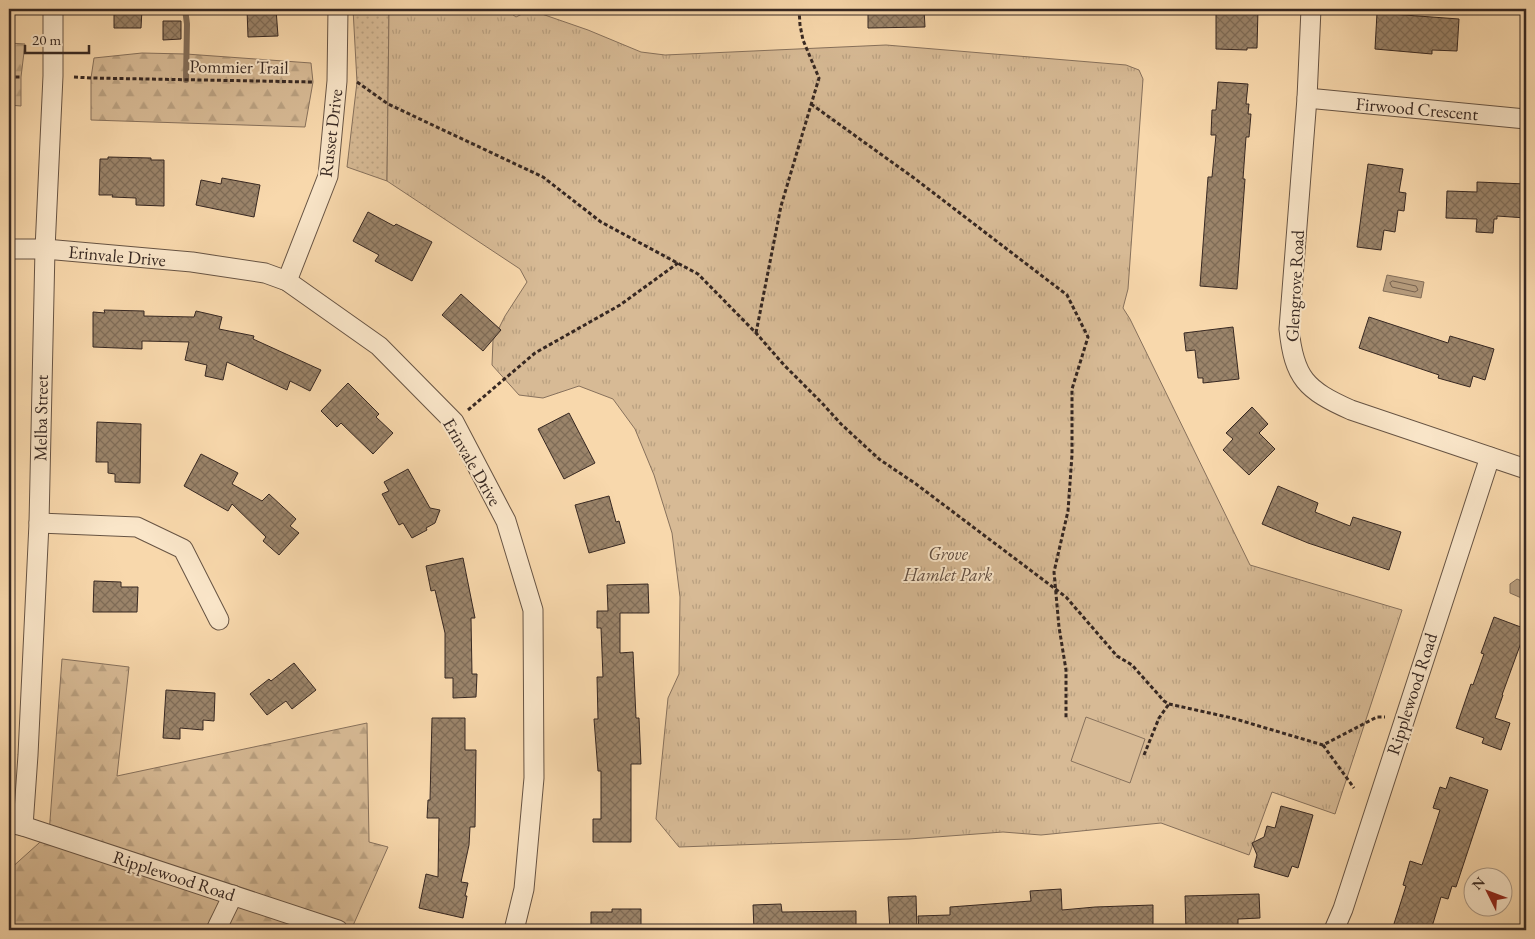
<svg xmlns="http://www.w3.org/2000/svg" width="1535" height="939" font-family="'EB Garamond',serif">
<defs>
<pattern id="grass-dots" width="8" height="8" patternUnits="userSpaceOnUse" patternTransform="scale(1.25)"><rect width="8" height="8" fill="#d7ba95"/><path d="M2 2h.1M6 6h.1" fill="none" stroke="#b9a080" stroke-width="1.8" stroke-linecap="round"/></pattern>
<pattern id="forest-firs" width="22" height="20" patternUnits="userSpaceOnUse" patternTransform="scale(1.25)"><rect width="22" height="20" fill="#d7ba95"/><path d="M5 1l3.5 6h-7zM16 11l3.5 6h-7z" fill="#b9a080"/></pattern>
<pattern id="park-tufts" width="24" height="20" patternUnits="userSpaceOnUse" patternTransform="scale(1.25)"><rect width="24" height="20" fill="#d7ba95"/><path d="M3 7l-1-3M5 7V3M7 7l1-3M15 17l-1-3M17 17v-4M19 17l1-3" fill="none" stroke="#b9a080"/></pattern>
<pattern id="building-cross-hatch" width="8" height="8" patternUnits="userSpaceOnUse" patternTransform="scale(1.25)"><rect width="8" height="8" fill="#9b846a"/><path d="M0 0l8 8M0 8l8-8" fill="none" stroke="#7f6c57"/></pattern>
</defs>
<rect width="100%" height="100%" fill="#f8d8ac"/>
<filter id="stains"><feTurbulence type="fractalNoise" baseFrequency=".004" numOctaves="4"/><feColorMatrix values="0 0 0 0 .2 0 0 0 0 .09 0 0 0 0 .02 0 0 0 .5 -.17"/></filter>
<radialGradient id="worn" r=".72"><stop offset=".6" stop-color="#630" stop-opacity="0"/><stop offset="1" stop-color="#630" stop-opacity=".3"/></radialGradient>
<polygon fill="url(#grass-dots)" stroke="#87715c" points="353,9 389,9 387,181 347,167 357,82"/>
<g fill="url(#forest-firs)" stroke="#87715c">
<polygon points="9,43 25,44 21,77 21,106 9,105"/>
<polygon points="142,53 186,54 311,63 313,82 305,127 91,120 91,78 94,58"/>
<polygon points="62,659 129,667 117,776 367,723 369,842 388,847 351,930 9,930 9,870 49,834"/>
</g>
<polygon fill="url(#park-tufts)" stroke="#87715c" points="389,9 505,9 516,17 524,13 539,13 588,30 641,52 665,55 886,45 1126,65 1139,70 1143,79 1128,289 1123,308 1130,319 1250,565 1402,610 1335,814 1272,792 1249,855 1161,823 1041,835 1003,832 909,839 679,847 656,819 668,698 679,674 680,597 672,533 654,475 635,429 613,399 579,386 543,398 519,395 492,365 493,340 505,316 527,282 520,269 387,181"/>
<polygon fill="#d7ba95" stroke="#87715c" points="1086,717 1145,739 1130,783 1071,761"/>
<g fill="#b69c7d" stroke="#836e59">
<polygon points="1387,275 1424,282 1421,298 1383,291"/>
<polygon points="1517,579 1526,583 1526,600 1510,593 1510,584"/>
</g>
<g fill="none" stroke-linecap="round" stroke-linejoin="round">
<polygon stroke="#766250" stroke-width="1" points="1393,281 1416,286 1418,290 1415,292 1392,287 1390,283"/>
<polyline stroke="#836e59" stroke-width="6" points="185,9 187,24 186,80"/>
</g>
<g fill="url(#building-cross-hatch)" stroke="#372822">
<polygon points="114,9 142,9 141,28 114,28"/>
<polygon points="247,9 276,9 278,36 248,37"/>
<polygon points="868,9 924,9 925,27 868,28"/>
<polygon points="1216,9 1258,9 1257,48 1247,48 1247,50 1216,49"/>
<polygon points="1377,13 1459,19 1457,51 1432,50 1432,54 1375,49"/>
<polygon points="163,21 181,21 181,39 163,40"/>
<polygon points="1218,82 1248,84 1246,104 1249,104 1248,114 1251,114 1249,137 1246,137 1243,179 1245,179 1237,289 1200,286 1208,177 1212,177 1216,135 1211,135 1212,110 1216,110"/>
<polygon points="108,157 151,158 151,160 164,160 164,206 136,205 136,198 112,197 113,195 99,195 100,159 108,159"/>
<polygon points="1368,164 1403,169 1399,192 1406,193 1404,211 1398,210 1395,232 1384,230 1381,250 1357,247"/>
<polygon points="222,178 260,185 254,217 196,205 201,180 221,184"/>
<polygon points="1477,182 1526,184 1526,218 1497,216 1497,219 1494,219 1493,233 1476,232 1477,219 1446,218 1447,191 1477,192"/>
<polygon points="368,212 394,226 396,224 432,242 412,281 375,261 379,255 353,241"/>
<polygon points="461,294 501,330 483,351 442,315"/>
<polygon points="104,310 144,311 144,316 194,317 196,311 222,317 219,329 254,336 253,339 321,370 310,391 290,381 287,390 227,362 223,380 205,376 207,365 185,360 189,342 142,341 142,349 93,347 93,312 105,313"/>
<polygon points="1369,317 1448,343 1450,336 1494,349 1485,380 1473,376 1470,387 1438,378 1439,375 1359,348"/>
<polygon points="1233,327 1239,379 1203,383 1203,378 1198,378 1195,350 1186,351 1184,333"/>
<polygon points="348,383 379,414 376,417 393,433 373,454 341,423 337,427 321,411"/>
<polygon points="1252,407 1268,424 1259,433 1275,449 1249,475 1223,450 1233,439 1226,433"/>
<polygon points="569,413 595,463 564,479 538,429"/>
<polygon points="97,422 141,424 140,483 115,482 115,474 108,473 108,462 96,462"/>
<polygon points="201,454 238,473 232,484 262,501 269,494 296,519 290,526 299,533 279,555 263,541 266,537 232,504 228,511 184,486"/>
<polygon points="408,469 430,508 440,510 435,523 426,528 427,530 412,538 403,523 399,525 382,494 389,491 384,482"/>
<polygon points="1278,486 1318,503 1315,512 1350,526 1353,517 1401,532 1389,570 1308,543 1262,524"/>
<polygon points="609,496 616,522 619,521 625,543 589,553 575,505"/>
<polygon points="463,558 475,618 471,618 472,674 477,674 476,697 453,698 453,678 445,678 445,633 435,590 431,591 426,566"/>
<polygon points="94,581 121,582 121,587 138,587 137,612 93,612"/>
<polygon points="648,584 649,613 620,613 620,653 633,652 636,718 639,718 641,764 631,764 631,842 593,842 593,819 601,819 601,771 598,771 594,719 598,719 597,677 603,677 601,628 597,628 597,611 608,611 607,585"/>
<polygon points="1494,617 1526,629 1502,695 1503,695 1495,718 1510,723 1501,750 1482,743 1484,738 1456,728 1471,684 1473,685 1484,654 1481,653"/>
<polygon points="294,663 316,690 292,709 286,701 267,715 250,694 269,679 271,681"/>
<polygon points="166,690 215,693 214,721 203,720 203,730 180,728 180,739 163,738"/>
<polygon points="432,718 465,718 465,750 476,750 475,827 470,827 469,845 461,882 468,883 465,896 467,896 463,918 419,908 426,874 438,877 439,818 427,818 428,800 430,800"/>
<polygon points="1450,777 1488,790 1456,887 1452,886 1448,899 1441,897 1431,930 1392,930 1406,886 1403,885 1410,861 1422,865 1440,810 1433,808 1440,787 1446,789"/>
<polygon points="1281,806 1313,815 1298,868 1292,866 1288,877 1254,867 1257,855 1252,843 1264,837 1267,826 1275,828"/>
<polygon points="1061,889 1062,910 1095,907 1153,905 1153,930 919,930 918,916 950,915 950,907 1031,901 1030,891"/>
<polygon points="1259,894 1260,918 1238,919 1238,926 1213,927 1213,930 1186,930 1185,896"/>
<polygon points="916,896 917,930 890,930 888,897"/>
<polygon points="781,904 782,912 856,911 856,930 754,930 753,905"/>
<polygon points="612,909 641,909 641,930 591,930 591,912 612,912"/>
</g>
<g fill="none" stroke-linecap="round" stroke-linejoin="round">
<defs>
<g id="street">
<path d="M1311,9L1307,98L1289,329C1294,378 1306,390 1351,410L1526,469"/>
<polyline points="1307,98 1526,119"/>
<polyline points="9,249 45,249 192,262 265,273 287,281 379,346 454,422 506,521 533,610 534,778 524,889 514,930"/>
<polyline points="287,281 328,176 337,81 338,9"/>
<polyline points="39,523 137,527 183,549 219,620"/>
<polyline points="9,823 23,826 338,930"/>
<polyline points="23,826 28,755 39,523 45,249 53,76 53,9"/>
<polyline points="216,930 233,895"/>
<polyline points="1334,930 1343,909 1490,457"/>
</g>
</defs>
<use href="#street" stroke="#675444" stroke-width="21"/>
<g stroke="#372822" stroke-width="3" stroke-dasharray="4 2.5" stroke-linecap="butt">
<polyline points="9,77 21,77"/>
<polyline points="74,77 91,78 313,82"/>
<polyline points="357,82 388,104 543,177 601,222 698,274 756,333 784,365 822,403 841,424 879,459 916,484 1066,597 1117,656 1132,665 1164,701 1169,704 1232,718 1323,745 1377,717 1385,717"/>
<polyline points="811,104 914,178 1067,295 1088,337 1072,389 1072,455 1068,511 1054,572 1059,627 1066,670 1066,718"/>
<polyline points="756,333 781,206 819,78 803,40 800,25 799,9"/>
<polyline points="468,410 535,353 620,305 678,263"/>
<polyline points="1323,745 1354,788"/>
<polyline points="1144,755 1159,718 1169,704"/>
</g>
<use href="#street" stroke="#fae6c9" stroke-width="19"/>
</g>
<g text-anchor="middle" stroke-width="4" stroke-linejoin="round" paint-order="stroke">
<g font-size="18" fill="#372822" stroke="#fae6c9">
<text transform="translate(239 67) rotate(1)" y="6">Pommier Trail</text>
<text transform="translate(1417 109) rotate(5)" y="6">Firwood Crescent</text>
<text transform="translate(331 133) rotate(-83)" y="6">Russet Drive</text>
<text transform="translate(117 256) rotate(5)" y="6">Erinvale Drive</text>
<text transform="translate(1295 286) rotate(-87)" y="6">Glengrove Road</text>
<text transform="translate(41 418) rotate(-89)" y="6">Melba Street</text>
<text transform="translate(472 462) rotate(60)" y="6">Erinvale Drive</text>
<text transform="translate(1412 694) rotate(-72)" y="6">Ripplewood Road</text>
<text transform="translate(174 876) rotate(18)" y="6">Ripplewood Road</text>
</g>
<g font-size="18" font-style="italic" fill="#5f4c3f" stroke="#fae6c9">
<text x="948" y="560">Grove<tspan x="948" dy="21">Hamlet Park</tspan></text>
</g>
</g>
<rect width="1535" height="939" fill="none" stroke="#f8d8ac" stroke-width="30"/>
<rect x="10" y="10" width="1515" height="919" fill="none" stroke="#372822" stroke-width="2.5"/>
<rect x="15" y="15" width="1505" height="909" fill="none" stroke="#372822"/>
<g transform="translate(1488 892) rotate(312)"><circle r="24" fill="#fae6c9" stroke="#ac9a86"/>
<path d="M0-4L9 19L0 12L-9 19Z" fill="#8f2418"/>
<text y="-8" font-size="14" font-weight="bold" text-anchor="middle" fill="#372822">N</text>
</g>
<path d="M25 45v8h64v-8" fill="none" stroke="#372822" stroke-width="2.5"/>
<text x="32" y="45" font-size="15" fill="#372822" stroke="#fae6c9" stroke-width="4" paint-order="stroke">20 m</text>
<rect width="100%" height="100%" filter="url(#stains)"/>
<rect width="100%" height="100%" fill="url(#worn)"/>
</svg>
